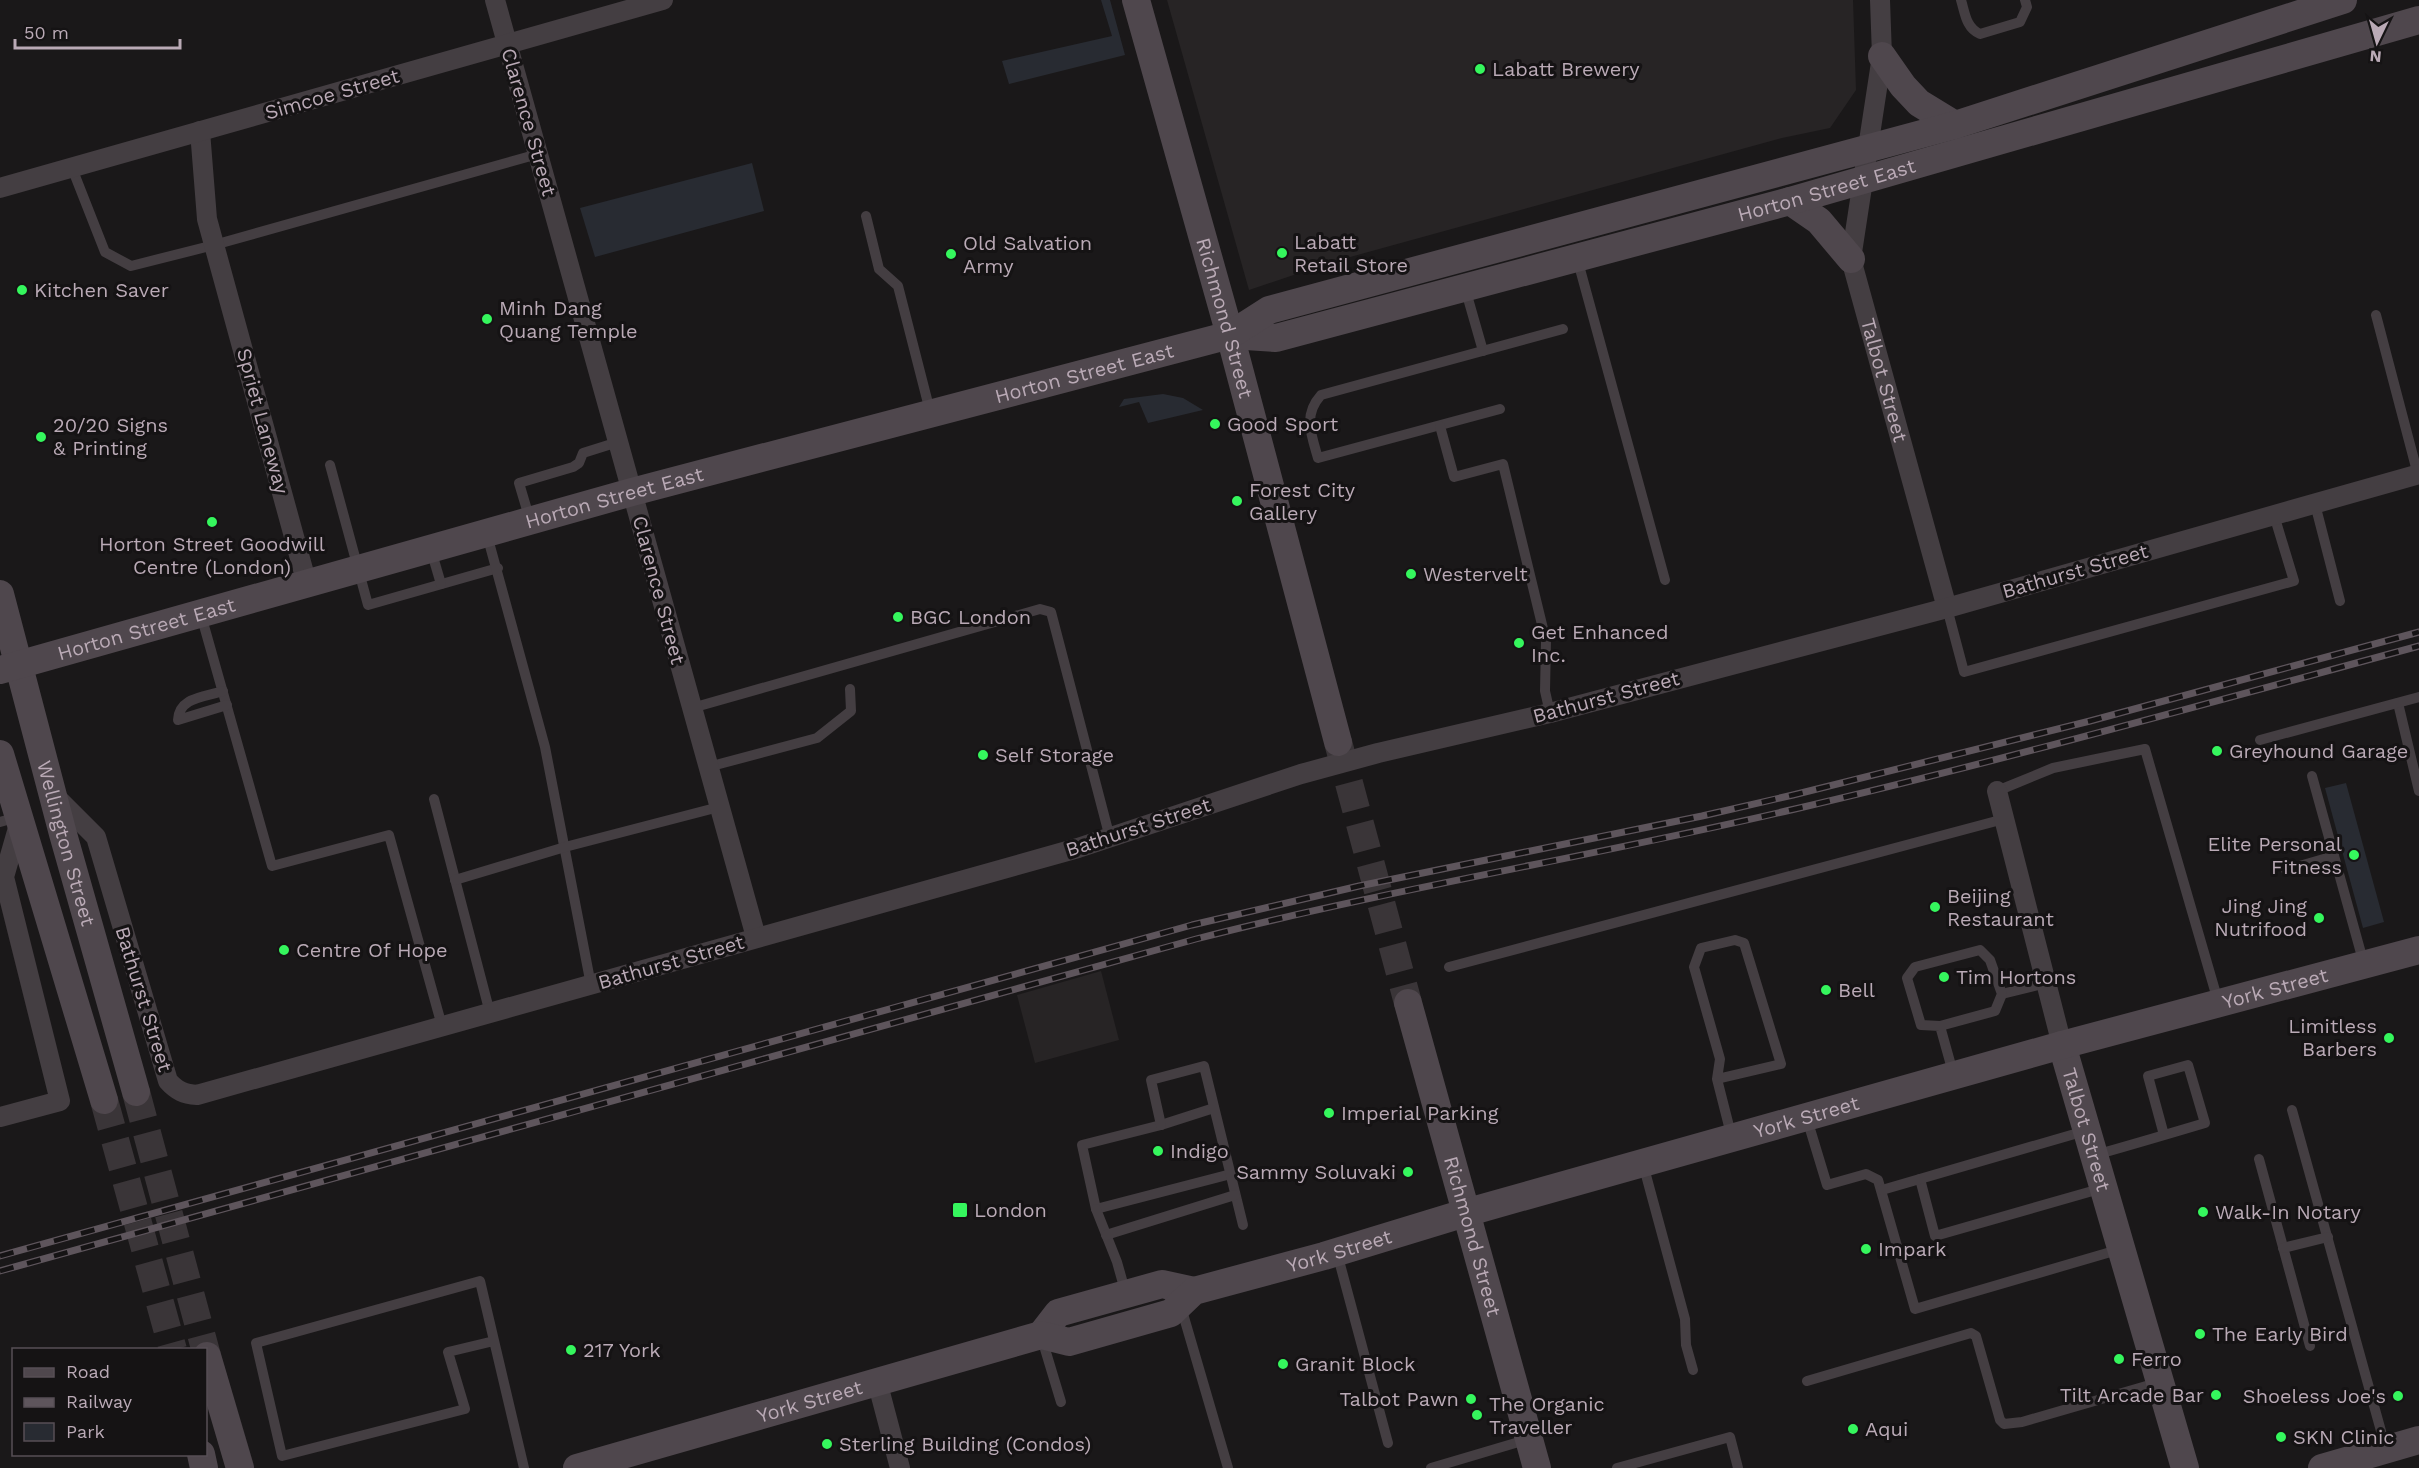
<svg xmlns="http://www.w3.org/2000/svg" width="2419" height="1468" font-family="'Work Sans',sans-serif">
<rect width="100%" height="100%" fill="#1a1819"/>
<g fill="#272425">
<polygon points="1167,0 1853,0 1856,90 1830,128 1782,138 1332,262 1249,290"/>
<polygon points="1101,971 1119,1040 1035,1063 1017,995"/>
</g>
<g fill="#282b32">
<polygon points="1101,0 1110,0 1125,55 1009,84 1002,61 1112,36"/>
<polygon points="752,163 764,211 595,257 580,208"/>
<polygon points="1163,394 1183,398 1203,410 1148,423 1139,402 1119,407 1124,399"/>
<polygon points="2346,783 2384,922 2363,928 2325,788"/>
</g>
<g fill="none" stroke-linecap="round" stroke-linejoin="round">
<g stroke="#3a3538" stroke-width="28" stroke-dasharray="28 14" stroke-linecap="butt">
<polyline points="1338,742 1408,1003"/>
<polyline points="136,1092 207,1356"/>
<polyline points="104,1100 173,1350"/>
</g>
<g stroke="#443e42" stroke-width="10">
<path d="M1961,0C1965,13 1966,28 1980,34L2020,22L2027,7L2025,0"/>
<polyline points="72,168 105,252 131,266 214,245 538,154"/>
<polyline points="866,216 879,269 898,286 930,411"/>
<polyline points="1577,258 1665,580"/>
<polyline points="1465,288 1483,351"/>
<polyline points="2376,315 2418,475"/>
<path d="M1500,409L1318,458C1311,434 1303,415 1321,395L1563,329"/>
<polyline points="1440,426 1454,477 1503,464 1546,641 1545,691 1550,713"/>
<polyline points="330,465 368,605 498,568"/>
<polyline points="2315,504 2340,601"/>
<polyline points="530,520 519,483 573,467 579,463 583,453 618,442"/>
<polyline points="487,535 545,747 591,985"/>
<polyline points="431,550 441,584"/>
<polyline points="1947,608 1964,672 2294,581 2274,515"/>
<polyline points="201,615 272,866 389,835 442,1026"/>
<path d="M223,691C205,697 179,697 178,720L227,705"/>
<polyline points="2398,703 2419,791"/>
<polyline points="692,708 1040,609 1051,612 1110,838"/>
<polyline points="2260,740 2419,697"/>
<polyline points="708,767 817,738 851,711 850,689"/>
<polyline points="2312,776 2364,964"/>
<polyline points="1997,791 2053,768 2145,749 2218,1001"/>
<polyline points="434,799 490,1013"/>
<polyline points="0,822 18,817"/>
<polyline points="2286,870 2334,856"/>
<polyline points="455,880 565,847 719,807"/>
<polyline points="1449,967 2004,819"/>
<polyline points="2002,994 2046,983"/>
<polyline points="1940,1026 1995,1011 2002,994 1990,960 1980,950 1915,967 1907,978 1921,1025 1940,1026 1954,1076"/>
<polyline points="1717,1079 1781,1064 1744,943 1735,940 1701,948 1694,967 1720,1059 1717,1079 1732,1138"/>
<polyline points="1214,1108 1161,1125 1082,1145 1096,1209 1231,1174"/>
<polyline points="2292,1110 2386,1449"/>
<polyline points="1807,1119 1827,1185 1866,1174 1878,1180 1915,1309 2121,1249"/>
<polyline points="1161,1125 1151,1080 1204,1066 1243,1225"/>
<path d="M2095,1155C2131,1145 2168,1134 2205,1123L2188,1065L2148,1076L2164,1135"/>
<polyline points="2259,1159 2310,1346"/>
<polyline points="1643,1164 1685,1319 1686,1345 1693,1370"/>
<polyline points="1920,1179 1935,1236 2103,1188"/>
<polyline points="1882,1190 2085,1131"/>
<polyline points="1096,1209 1117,1262 1126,1294"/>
<polyline points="1106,1235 1235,1195"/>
<polyline points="2283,1248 2328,1237"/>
<polyline points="1337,1253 1388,1443"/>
<polyline points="1181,1307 1228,1468"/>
<polyline points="1042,1339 1061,1402"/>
<polyline points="494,1341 448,1352 465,1409 282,1456 256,1343 480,1281 524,1468"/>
<polyline points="1807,1381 1971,1333 1976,1336 2000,1420 2004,1424 2022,1422 2160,1382"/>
<polyline points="1431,1468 1529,1439"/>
<polyline points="1617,1468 1730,1437 1738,1468"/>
</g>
<g stroke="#443e42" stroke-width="20">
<polyline points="495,0 756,937"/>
<path id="s1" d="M1880,0L1882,56L1851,259L1947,608"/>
<polyline points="200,131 207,219 307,584"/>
<polyline points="0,188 663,0"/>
<polyline points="1997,791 2062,1045"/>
<path d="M54,795L96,837L168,1081C177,1091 184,1094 197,1095L1078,848L1301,774L1378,753L1550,713L1947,608L2419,474"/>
<polyline points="0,1117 60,1101 4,877 20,821"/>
<polyline points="877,1381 900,1468"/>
</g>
<g stroke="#4f474d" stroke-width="28">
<path id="s2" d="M1136,0L1230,335L1338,742"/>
<polyline points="1882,56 1903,86 1919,103 1955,125"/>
<polyline points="1790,201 1819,221 1851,259"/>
<path id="s3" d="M1230,335L1276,338L1790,201L2419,20"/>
<path id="s4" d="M0,594L63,834L136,1092"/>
<path id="s5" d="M0,670L632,492L1230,335L1269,310L1955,125L2343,0"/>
<polyline points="0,754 104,1100"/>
<path id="s6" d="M1408,1003L1537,1468"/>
<path id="s7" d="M2062,1045L2185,1468"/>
<polyline points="1041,1335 1058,1313 1162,1284 1194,1291"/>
<polyline points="207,1356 240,1468"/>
<polyline points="201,1454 204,1468"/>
<path id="s8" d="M577,1468L1041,1335L1069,1342L1171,1313L1194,1291L1324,1256L1465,1213L2062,1045L2419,950"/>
<polyline points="2322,1468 2419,1440"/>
</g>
<defs>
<g id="rail">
<polyline points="0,1256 1192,925 1359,886 1702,816 1793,795 2090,721 2419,632"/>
<path d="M0,1271L1196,939C1394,888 1596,856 1795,809C2005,760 2212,702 2419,646"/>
</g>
</defs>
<use href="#rail" stroke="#5e555c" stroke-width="7"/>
<use href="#rail" stroke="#151314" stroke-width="4.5" stroke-dasharray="14" stroke-linecap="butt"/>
</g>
<g fill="#35f65d" stroke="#151314" stroke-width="2">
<circle cx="1480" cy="69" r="6"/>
<circle cx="1282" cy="253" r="6"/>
<circle cx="951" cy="254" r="6"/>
<circle cx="22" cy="290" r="6"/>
<circle cx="487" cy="319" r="6"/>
<circle cx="1215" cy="424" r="6"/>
<circle cx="41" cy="437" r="6"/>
<circle cx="1237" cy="501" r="6"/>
<circle cx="212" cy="522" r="6"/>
<circle cx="1411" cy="574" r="6"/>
<circle cx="898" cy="617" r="6"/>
<circle cx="1519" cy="643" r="6"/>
<circle cx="2217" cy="751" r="6"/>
<circle cx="983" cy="755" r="6"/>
<circle cx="2354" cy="855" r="6"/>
<circle cx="1935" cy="907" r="6"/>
<circle cx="2319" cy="918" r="6"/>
<circle cx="284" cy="950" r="6"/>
<circle cx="1944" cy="977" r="6"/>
<circle cx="1826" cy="990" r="6"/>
<circle cx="2389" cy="1038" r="6"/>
<circle cx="1329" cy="1113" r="6"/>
<circle cx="1158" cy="1151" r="6"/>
<circle cx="1408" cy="1172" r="6"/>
<rect x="952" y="1202" width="16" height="16" rx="3"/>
<circle cx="2203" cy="1212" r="6"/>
<circle cx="1866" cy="1249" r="6"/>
<circle cx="2200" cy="1334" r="6"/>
<circle cx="571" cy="1350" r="6"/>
<circle cx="2119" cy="1359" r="6"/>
<circle cx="1283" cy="1364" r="6"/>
<circle cx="2216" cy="1395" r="6"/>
<circle cx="2398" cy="1396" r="6"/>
<circle cx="1471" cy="1399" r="6"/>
<circle cx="1477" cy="1415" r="6"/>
<circle cx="1853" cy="1429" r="6"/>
<circle cx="2281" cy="1437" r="6"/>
<circle cx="827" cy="1444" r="6"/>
</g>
<g text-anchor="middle" stroke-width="6" stroke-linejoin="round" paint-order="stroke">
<g font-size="20" fill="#baaab6" stroke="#151314" text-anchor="start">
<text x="1492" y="76">Labatt Brewery</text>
<text x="1294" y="249">Labatt<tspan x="1294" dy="23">Retail Store</tspan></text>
<text x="963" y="250">Old Salvation<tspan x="963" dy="23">Army</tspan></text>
<text x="34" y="297">Kitchen Saver</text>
<text x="499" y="315">Minh Dang<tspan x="499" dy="23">Quang Temple</tspan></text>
<text x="1227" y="431">Good Sport</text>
<text x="53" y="432">20/20 Signs<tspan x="53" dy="23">&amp; Printing</tspan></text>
<text x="1249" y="497">Forest City<tspan x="1249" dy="23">Gallery</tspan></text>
<text x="212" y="551" text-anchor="middle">Horton Street Goodwill<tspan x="212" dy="23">Centre (London)</tspan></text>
<text x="1423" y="581">Westervelt</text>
<text x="910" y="624">BGC London</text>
<text x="1531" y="639">Get Enhanced<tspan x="1531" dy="23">Inc.</tspan></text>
<text x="2229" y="758">Greyhound Garage</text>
<text x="995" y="762">Self Storage</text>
<text x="2342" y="851" text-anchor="end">Elite Personal<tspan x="2342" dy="23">Fitness</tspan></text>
<text x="1947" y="903">Beijing<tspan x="1947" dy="23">Restaurant</tspan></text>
<text x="2307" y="913" text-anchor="end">Jing Jing<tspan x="2307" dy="23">Nutrifood</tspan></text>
<text x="296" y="957">Centre Of Hope</text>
<text x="1956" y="984">Tim Hortons</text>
<text x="1838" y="997">Bell</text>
<text x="2377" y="1033" text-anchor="end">Limitless<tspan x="2377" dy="23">Barbers</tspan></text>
<text x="1341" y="1120">Imperial Parking</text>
<text x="1170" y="1158">Indigo</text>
<text x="1396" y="1179" text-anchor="end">Sammy Soluvaki</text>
<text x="974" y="1217">London</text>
<text x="2215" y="1219">Walk-In Notary</text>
<text x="1878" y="1256">Impark</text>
<text x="2212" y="1341">The Early Bird</text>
<text x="583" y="1357">217 York</text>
<text x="2131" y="1366">Ferro</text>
<text x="1295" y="1371">Granit Block</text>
<text x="2204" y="1402" text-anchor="end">Tilt Arcade Bar</text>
<text x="2386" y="1403" text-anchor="end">Shoeless Joe's</text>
<text x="1459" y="1406" text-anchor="end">Talbot Pawn</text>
<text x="1489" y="1411">The Organic<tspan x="1489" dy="23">Traveller</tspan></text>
<text x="1865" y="1436">Aqui</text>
<text x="2293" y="1444">SKN Clinic</text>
<text x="839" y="1451">Sterling Building (Condos)</text>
</g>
<g font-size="20" fill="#baaab6" stroke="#151314">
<text transform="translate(332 94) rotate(-16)" y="7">Simcoe Street</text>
<text transform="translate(529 122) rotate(74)" y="7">Clarence Street</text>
<text dy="7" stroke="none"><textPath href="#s3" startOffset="616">Horton Street East</textPath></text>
<text dy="7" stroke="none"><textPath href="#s2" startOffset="330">Richmond Street</textPath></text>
<text dy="7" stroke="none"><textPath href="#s5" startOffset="1124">Horton Street East</textPath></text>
<text dy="7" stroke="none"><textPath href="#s1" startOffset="387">Talbot Street</textPath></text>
<text transform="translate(263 421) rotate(75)" y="7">Spriet Laneway</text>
<text dy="7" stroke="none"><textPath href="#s5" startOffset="638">Horton Street East</textPath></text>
<text transform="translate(2075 571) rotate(-16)" y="7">Bathurst Street</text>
<text transform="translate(659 590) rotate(75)" y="7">Clarence Street</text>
<text dy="7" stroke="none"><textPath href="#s5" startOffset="152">Horton Street East</textPath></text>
<text transform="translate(1606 697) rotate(-15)" y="7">Bathurst Street</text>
<text transform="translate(1138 827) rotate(-18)" y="7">Bathurst Street</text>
<text dy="7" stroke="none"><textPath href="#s4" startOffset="258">Wellington Street</textPath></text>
<text transform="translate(671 962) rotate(-16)" y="7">Bathurst Street</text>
<text dy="7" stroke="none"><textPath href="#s8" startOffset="1772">York Street</textPath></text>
<text transform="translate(144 999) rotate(73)" y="7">Bathurst Street</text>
<text dy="7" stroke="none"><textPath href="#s8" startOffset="1286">York Street</textPath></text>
<text dy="7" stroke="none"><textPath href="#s7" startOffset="88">Talbot Street</textPath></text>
<text dy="7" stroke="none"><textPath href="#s6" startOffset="242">Richmond Street</textPath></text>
<text dy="7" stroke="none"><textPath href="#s8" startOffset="800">York Street</textPath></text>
<text dy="7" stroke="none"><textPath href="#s8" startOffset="242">York Street</textPath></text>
</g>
</g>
<rect x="12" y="1348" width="195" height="108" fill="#151314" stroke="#574f55" stroke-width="1.5"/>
<rect x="24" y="1368" width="30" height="9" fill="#4f474d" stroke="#574f55" stroke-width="1.5"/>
<text x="66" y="1378" font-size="18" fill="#baaab6">Road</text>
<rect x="24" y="1398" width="30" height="9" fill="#5e555c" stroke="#574f55" stroke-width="1.5"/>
<text x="66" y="1408" font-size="18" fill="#baaab6">Railway</text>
<rect x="24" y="1423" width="30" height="18" fill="#282b32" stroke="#574f55" stroke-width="1.5"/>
<text x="66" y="1438" font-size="18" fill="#baaab6">Park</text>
<g transform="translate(2377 42) rotate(185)" stroke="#151314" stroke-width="4.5" paint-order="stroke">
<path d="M0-4.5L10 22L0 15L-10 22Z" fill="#baaab6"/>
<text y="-9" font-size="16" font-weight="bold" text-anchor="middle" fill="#baaab6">N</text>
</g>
<path d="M15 39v9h165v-9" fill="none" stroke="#baaab6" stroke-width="3"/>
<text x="24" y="39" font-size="18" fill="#baaab6" stroke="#151314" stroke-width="4.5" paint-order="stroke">50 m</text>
</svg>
